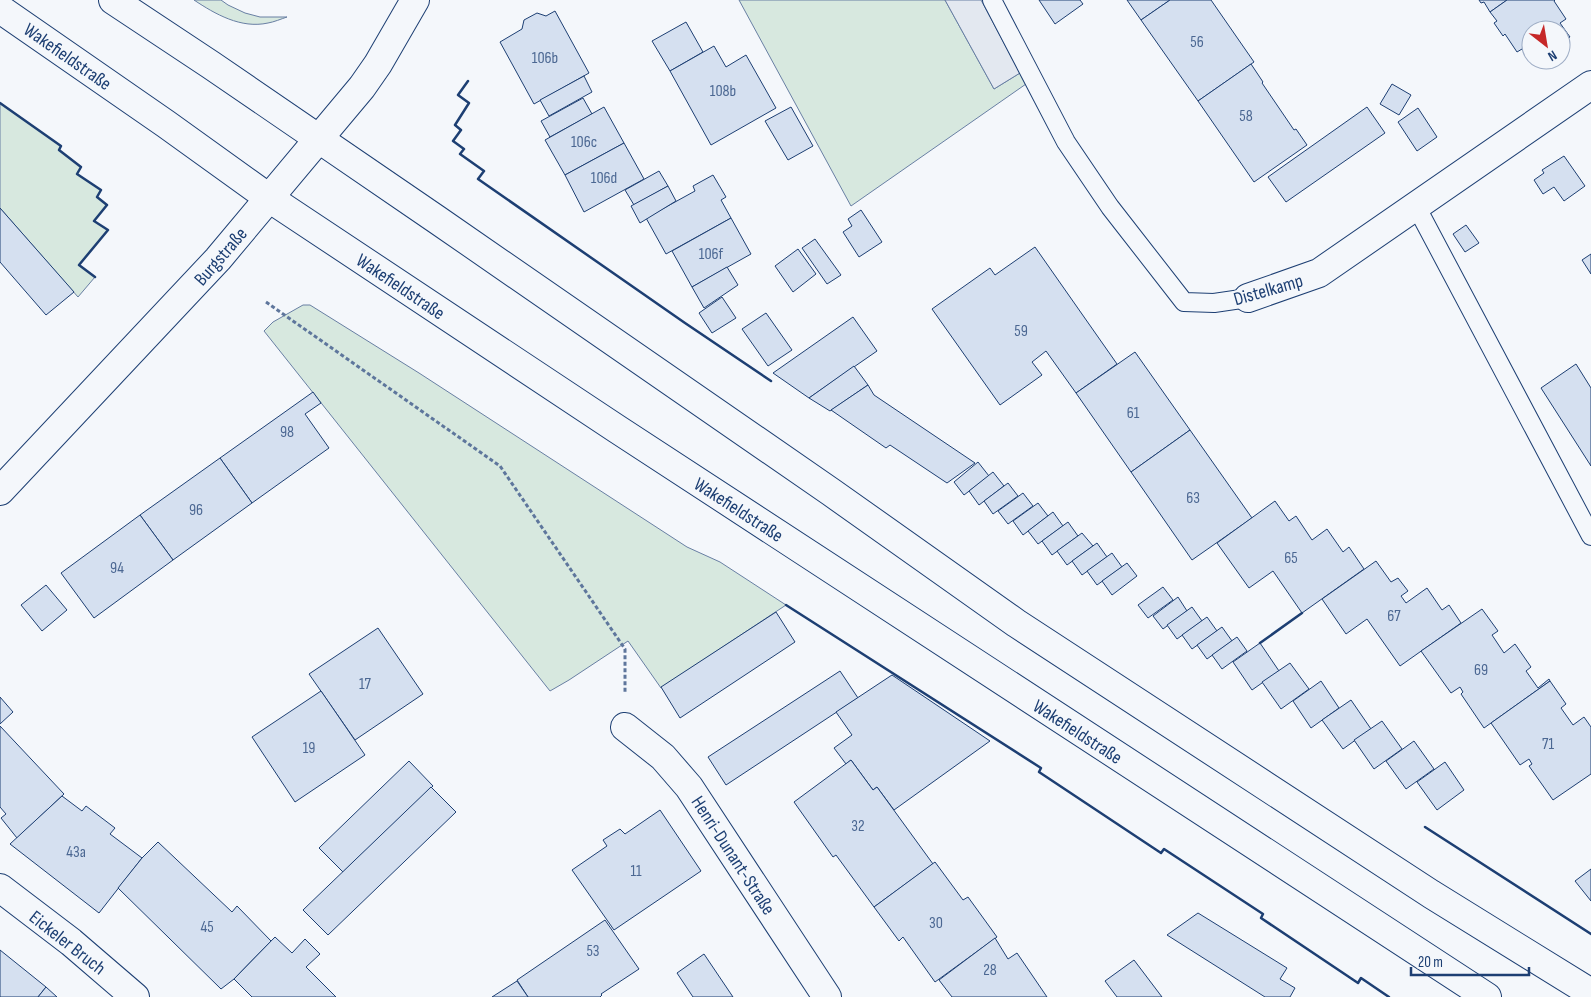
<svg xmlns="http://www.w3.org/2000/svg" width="1591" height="997" font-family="'Sofia Sans Condensed',sans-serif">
<rect width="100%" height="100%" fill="#f4f7fb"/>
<g fill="#d7e8df" stroke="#687fa3">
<path d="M194,0H221L228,5L245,13L260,17H287C281,19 274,22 268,23C241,29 215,14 194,0Z"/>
<polygon points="739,0 945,0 994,89 1020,73 1026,84 851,206"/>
<polygon points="0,103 61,146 59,150 81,167 77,174 101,190 97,197 107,205 94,221 108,230 79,265 95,277 78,297 0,208"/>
<polygon points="303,305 310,305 419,373 687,547 720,562 786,605 661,688 628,641 569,680 550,691 264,331 273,322"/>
</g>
<polygon fill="#e3e8f0" stroke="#687fa3" points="945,0 981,0 1020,73 994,89"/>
<g fill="#d5e0f0" stroke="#1d3f73">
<polygon points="1039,0 1080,0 1083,4 1055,24"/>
<polygon points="1127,0 1170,0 1141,20"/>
<polygon points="1170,0 1211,0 1254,62 1198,101 1141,20"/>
<polygon points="1479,0 1507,0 1490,12 1484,2 1481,3"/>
<polygon points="1507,0 1555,0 1554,1 1566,19 1560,23 1570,37 1561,43 1561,30 1531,30 1531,60 1536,60 1531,63 1522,49 1517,52 1505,34 1503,36 1494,23 1497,21 1490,12"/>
<polygon points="555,11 589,73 534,104 500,42 522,29 524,20 537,13 546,16"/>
<polygon points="686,22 703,52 670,71 652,41"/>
<polygon points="714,46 726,67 746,55 776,108 711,145 670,71"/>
<polygon points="1251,64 1263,82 1262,83 1294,130 1296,129 1307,145 1254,182 1198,101"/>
<polygon points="584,76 592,92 549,116 540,100"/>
<polygon points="1392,84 1411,95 1399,115 1380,104"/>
<polygon points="583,98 592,114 550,137 541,121"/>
<polygon points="604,107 624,143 565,175 545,140"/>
<polygon points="791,107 813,146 788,160 765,121"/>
<polygon points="1367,107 1385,133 1286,202 1268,177"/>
<polygon points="1418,108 1437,137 1417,151 1398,122"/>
<polygon points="624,143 644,179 584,212 565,175"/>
<polygon points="1564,156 1585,186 1564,201 1554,187 1543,194 1534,180 1544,173 1542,170"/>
<polygon points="659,171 668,186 634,205 625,190"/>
<polygon points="713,175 726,197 721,200 731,218 666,254 646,218 695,191 693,186"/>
<polygon points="668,186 676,201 640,223 631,206"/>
<polygon points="0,208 74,292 46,315 0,262"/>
<polygon points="861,210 882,242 859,257 843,232 852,226 848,219"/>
<polygon points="731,218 751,254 692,287 672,251"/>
<polygon points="1466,225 1479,243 1465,252 1453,234"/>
<polygon points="815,239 841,275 827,284 802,248"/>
<polygon points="1035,247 1117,364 1076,393 1046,351 1032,362 1042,375 1000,405 932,309 990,268 995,275"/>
<polygon points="798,249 816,274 793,292 775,266"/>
<polygon points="1591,254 1591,274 1582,260"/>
<polygon points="727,267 738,285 704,308 692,287"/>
<polygon points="722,297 736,318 712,333 699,313"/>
<polygon points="766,313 792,350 768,366 742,329"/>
<polygon points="853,317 877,351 809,398 773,373"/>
<polygon points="1135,352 1190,430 1131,472 1076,393"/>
<polygon points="1576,364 1591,388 1591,466 1541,388"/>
<polygon points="854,366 868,385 830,411 809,398"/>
<polygon points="868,385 874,395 975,463 947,483 890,445 886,448 831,410"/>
<polygon points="313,392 321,403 305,414 329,448 252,503 220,458"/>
<polygon points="1190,430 1252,518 1192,560 1131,472"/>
<polygon points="220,458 252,503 173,560 140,515"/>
<polygon points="978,462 989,476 964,495 954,482"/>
<polygon points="993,472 1004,486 979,505 969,491"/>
<polygon points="1008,483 1018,496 993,514 984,501"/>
<polygon points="1023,493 1033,506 1008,524 998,511"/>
<polygon points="1275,501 1289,521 1296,516 1312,540 1327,529 1343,552 1349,547 1364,569 1302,613 1273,571 1249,588 1217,543"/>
<polygon points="1038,503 1048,516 1023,535 1013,521"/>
<polygon points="1053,512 1063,526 1038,544 1028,531"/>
<polygon points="140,515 173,560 94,618 61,573"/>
<polygon points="1068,522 1078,536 1052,555 1042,541"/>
<polygon points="1082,533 1093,546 1067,565 1057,551"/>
<polygon points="1097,543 1107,557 1082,575 1072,561"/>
<polygon points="1112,553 1122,567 1097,585 1087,571"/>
<polygon points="1376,561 1391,582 1398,578 1408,591 1401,596 1406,603 1427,588 1442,610 1449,605 1461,623 1400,666 1367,619 1346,634 1322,599"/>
<polygon points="1127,563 1137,576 1112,595 1102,581"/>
<polygon points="46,585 67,610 42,631 21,605"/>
<polygon points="1163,587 1173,600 1148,618 1138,605"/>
<polygon points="1178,597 1187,611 1163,629 1153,616"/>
<polygon points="1192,607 1202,621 1177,639 1167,625"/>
<polygon points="1482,609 1498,631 1492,635 1504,653 1515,644 1531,667 1526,671 1538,688 1549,679 1550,681 1484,728 1461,694 1463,692 1460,687 1451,693 1421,651"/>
<polygon points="776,612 795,642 680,718 661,687"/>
<polygon points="1207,617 1217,631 1192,649 1182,635"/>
<polygon points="1222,627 1232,641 1207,659 1197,645"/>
<polygon points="378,628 423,694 355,740 309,674"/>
<polygon points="1237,637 1247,651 1222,669 1212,655"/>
<polygon points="1260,643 1279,671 1252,690 1233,662"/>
<polygon points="1290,663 1309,689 1281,709 1262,682"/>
<polygon points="840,671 858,698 726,785 708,757"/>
<polygon points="892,675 990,741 894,810 877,787 873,790 851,760 846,764 834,748 852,735 836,712"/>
<polygon points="1321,681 1339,708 1311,728 1293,701"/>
<polygon points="1550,681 1566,704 1561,708 1573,725 1584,717 1591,727 1591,774 1553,800 1529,766 1532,764 1529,759 1520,765 1491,723"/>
<polygon points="321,691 365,755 295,802 252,737"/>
<polygon points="0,697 13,712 0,724"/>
<polygon points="1351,700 1371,729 1343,749 1322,720"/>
<polygon points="1382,721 1402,749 1374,769 1354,740"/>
<polygon points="0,726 64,794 17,838 1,818 6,814 0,807"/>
<polygon points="1414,741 1434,769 1406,789 1386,761"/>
<polygon points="851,760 873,790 877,787 933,864 874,907 836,855 833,857 794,802"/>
<polygon points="409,761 433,786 343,872 319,848"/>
<polygon points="1445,762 1464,790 1437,810 1417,782"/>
<polygon points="431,787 456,812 328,935 303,910"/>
<polygon points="62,796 82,811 86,806 115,828 110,834 142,858 99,913 10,844"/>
<polygon points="660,810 701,871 614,930 572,870 607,846 603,840 620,829 625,834"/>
<polygon points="158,842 232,912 237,906 271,941 234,979 221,989 118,888 142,858"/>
<polygon points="935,862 963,900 968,897 997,937 935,982 903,937 899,941 874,907"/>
<polygon points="1591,869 1591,901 1575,881"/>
<polygon points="1198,913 1287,968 1280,979 1295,988 1290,997 1265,997 1167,935"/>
<polygon points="605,920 639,969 601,994 602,995 600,997 528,997 517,980"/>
<polygon points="275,937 292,953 305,939 320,954 306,967 336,997 252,997 234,979"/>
<polygon points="995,938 1008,959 1017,953 1047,997 952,997 939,980"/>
<polygon points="0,950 46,987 38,997 0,997"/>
<polygon points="704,954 733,997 693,997 677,973"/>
<polygon points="1134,960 1162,997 1117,997 1105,981"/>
<polygon points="517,981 528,997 492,997"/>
<polygon points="46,987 57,997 38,997"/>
</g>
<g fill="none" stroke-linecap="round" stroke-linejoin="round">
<defs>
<g id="lane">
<polyline points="992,0 1066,142 1110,207 1184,302 1214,303 1248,298"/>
<polyline points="1416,206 1591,536"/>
</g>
<g id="street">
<polyline points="1248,298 1319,273 1591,85"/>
<polyline points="0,491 218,259 362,87 378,64 415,0"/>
<polyline points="625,727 663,757 689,787 827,997"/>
<polyline points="0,888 71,942 135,997"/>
</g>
<g id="secondary">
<polyline points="113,0 211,65 436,219 831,492 1016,623 1431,894 1591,993"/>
<polyline points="0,9 166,124 269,198 617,429 1487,997"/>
</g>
</defs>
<use href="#lane" stroke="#1d3f73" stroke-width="20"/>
<use href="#street" stroke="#1d3f73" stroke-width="30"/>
<use href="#secondary" stroke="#1d3f73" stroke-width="30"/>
<polyline stroke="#5e769c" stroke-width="3" stroke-dasharray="4 2.5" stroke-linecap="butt" points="266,302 500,466 625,649 625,694"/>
<use href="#lane" stroke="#f4f7fb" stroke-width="18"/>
<use href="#street" stroke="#f4f7fb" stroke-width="28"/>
<use href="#secondary" stroke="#f4f7fb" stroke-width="28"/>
<g stroke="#1d3f73" stroke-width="2.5">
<polyline points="468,81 458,95 469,103 455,125 461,130 453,141 464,149 460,154 484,171 478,179 685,323 771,381"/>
<polyline points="0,103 61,146 59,150 81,167 77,174 101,190 97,197 107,205 94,221 108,230 79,265 95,277"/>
<polyline points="786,605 1041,768 1039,772 1161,853 1164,849 1263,914 1261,918 1358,983 1361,978 1389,997"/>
<polyline points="1260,643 1302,613"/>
<polyline points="1425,827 1591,934"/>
</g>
</g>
<g text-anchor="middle" stroke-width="4" stroke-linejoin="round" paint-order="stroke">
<g font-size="16" fill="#4b6792">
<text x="1197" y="47">56</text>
<text x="545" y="63">106b</text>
<text x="723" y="96">108b</text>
<text x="1246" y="121">58</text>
<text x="584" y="147">106c</text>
<text x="604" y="183">106d</text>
<text x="711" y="259">106f</text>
<text x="1021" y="336">59</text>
<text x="1133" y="418">61</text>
<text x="287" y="437">98</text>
<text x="1193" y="503">63</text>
<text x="196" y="515">96</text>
<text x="1291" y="563">65</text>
<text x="117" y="573">94</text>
<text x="1394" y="621">67</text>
<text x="1481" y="675">69</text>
<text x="365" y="689">17</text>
<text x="1548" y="749">71</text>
<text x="309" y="753">19</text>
<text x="858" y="831">32</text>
<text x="76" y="857">43a</text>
<text x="636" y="876">11</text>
<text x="936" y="928">30</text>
<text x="207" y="932">45</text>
<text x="593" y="956">53</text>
<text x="990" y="975">28</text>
</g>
<g font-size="19" fill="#1d3f73" stroke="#f4f7fb">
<text transform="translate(68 56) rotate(35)" y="7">Wakefieldstraße</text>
<text transform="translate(220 256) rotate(-49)" y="7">Burgstraße</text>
<text transform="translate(401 286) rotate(34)" y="7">Wakefieldstraße</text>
<text transform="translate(1268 289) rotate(-16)" y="7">Distelkamp</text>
<text transform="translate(739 509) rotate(33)" y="7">Wakefieldstraße</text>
<text transform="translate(1078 731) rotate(33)" y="7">Wakefieldstraße</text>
<text transform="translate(734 855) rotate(57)" y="7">Henri-Dunant-Straße</text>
<text transform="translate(68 942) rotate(38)" y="7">Eickeler Bruch</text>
</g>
</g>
<g transform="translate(1546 45) rotate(149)"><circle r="24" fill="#f4f7fb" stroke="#9eadc5"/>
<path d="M0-4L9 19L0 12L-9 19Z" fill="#c62828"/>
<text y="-8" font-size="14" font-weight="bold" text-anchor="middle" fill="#1d3f73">N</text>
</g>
<path d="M1411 967v8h118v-8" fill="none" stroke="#1d3f73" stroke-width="2.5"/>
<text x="1418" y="967" font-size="15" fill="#1d3f73" stroke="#f4f7fb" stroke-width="4" paint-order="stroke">20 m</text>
</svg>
